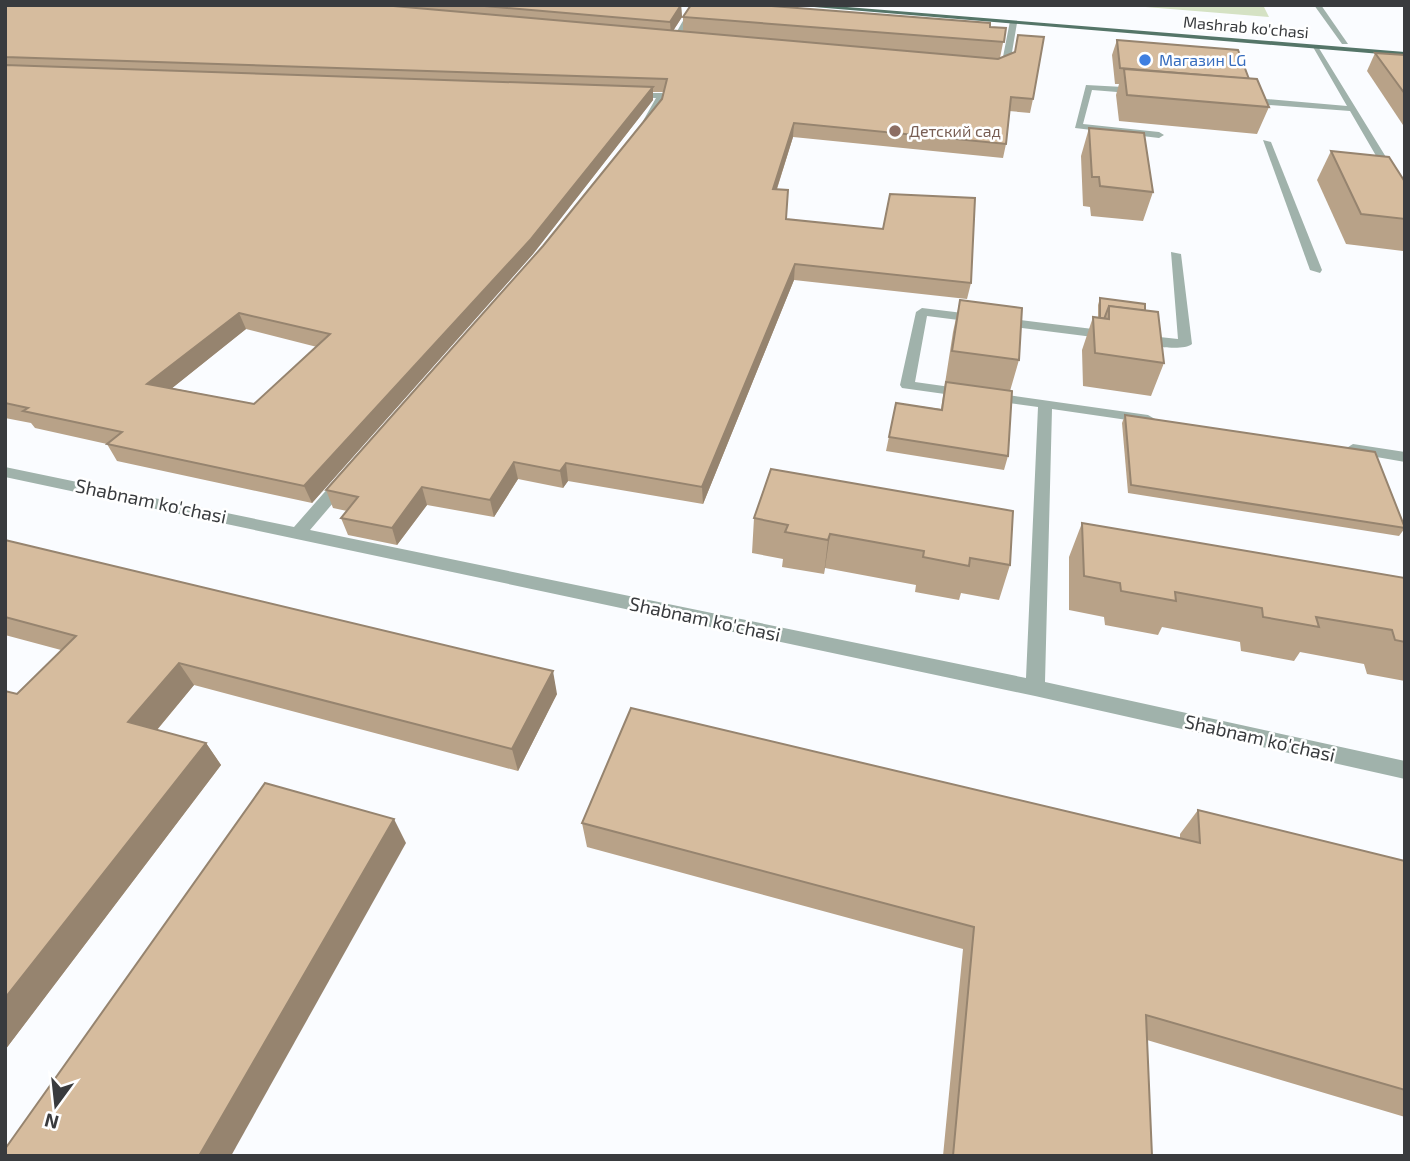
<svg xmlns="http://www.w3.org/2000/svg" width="1410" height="1161" font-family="'Exo 2',sans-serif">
<rect width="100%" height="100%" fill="#fafcff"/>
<polygon fill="#d5e2c4" points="1121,5 1263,5 1269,17"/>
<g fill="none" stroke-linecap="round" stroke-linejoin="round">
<g fill="#a0b2ab" fill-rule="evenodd">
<polygon points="692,5 699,5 678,40 672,40"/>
<polygon points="1314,5 1321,5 1348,44 1342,44"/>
<polygon points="1010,21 1017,23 1010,64 989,68 989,64 1002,62"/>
<polygon points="1317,45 1405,188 1405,200 1400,197 1350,111 1243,103 1239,100 1243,97 1347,106 1313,47"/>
<polygon points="1086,85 1142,88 1146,91 1142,94 1092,90 1083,124 1159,132 1164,135 1159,138 1075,128"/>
<polygon points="628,93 662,93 666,96 653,121 648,124 643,121 656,98 631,98"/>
<polygon points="1263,140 1271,142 1322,270 1320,273 1310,270"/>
<path d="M1171,252L1181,254L1192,344C1182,352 1144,346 1134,339L1141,335L1178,339Z"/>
<polygon points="922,308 1109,331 1116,335 1109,339 927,316 915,382 1148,415 1155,419 1148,423 1052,409 1045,682 1405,761 1405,779 1035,696 5,477 5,467 294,527 337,478 343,477 351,482 310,530 1026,678 1038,407 902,388 900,385 916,312"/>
<polygon points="1353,444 1405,452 1405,462 1348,452 1345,449"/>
</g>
<polygon fill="#547568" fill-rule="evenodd" points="790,5 822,5 1405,52 1405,56"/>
</g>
<g fill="#b8a288" fill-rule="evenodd">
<path d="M5,5H681L682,17L673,31H683V17L1006,28L1000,58L1015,52L1018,35L1033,99L1030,113L1009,111L1006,144L1003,158L793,137L777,189L786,220L971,283L967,299L794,280L703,504L568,481L563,488L518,479L494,517L427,505L397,545L348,535L341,518L347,511L333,508L326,490L543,246L662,99L663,92H653V100L533,254L312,503L117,461L107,444L35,428L31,423L5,418ZM246,329L317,347L254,404L172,388Z"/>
<polygon points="1117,40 1249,79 1269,107 1257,134 1119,121 1116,95 1119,84 1115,84 1112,55"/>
<polygon points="1375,53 1405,55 1405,128 1367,71"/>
<polygon points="1089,128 1153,192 1143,221 1091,216 1090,207 1083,206 1081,156"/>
<polygon points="1331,151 1405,182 1405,247 1403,251 1346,244 1317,180"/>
<polygon points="1100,298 1145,311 1164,363 1151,396 1083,386 1082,350 1093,317 1098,318 1098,305"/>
<polygon points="960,300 1019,360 1010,391 1008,456 1004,470 886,451 896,403 941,409 953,332"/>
<polygon points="1125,415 1405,528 1399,536 1128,493 1122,423"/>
<polygon points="754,518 1010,565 999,600 961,593 959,600 915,592 916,585 825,568 824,574 782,567 783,559 752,553"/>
<polygon points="1082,523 1405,578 1405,681 1367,674 1364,664 1300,652 1294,661 1241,651 1240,642 1162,627 1158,635 1105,625 1104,617 1069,610 1069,557"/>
<polygon points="5,540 557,694 518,771 194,685 157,730 206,743 221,765 5,1050 5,691 17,694 61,650 5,635"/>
<polygon points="1198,810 1405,861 1405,1117 1147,1040 1152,1156 943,1156 963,949 587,847 582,823 1180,839 1180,834"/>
</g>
<g fill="#96846f">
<polygon points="681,5 682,17 671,34 670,22"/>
<polygon points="653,87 653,100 533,254 312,503 304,486"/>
<polygon points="794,123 793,137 772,204 773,189"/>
<polygon points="795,264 794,280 703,504 702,487"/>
<polygon points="239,313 246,329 156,401 147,384"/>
<polygon points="514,462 518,479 494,517 490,500"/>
<polygon points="566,463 568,481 563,488 560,471"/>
<polygon points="422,487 427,505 397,545 392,528"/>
<polygon points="830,534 825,568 824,574 828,540"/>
<polygon points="179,663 194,685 145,744 128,722"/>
<polygon points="553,671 557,694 518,771 512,749"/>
<polygon points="206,743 221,765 5,1050 5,998"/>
<polygon points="394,819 406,843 231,1156 199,1156"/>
</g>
<g fill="#d6bc9e" stroke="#96846f" stroke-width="2" fill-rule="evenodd">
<polygon points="5,5 382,5 998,59 1015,52 1018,35 1044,37 1033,99 1011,97 1006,144 794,123 773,189 788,190 786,219 883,229 890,194 975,198 971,283 795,264 702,487 566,463 560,471 514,462 490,500 422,487 392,528 341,518 358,497 326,490 543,246 662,99 667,79 5,57"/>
<polygon points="473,5 681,5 670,22"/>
<polygon points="691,5 760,5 990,23 990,27 1006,28 1004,42 683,17"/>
<polygon points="1117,40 1238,50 1249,79 1120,68"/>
<polygon points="1375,53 1405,55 1405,94"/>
<path d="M5,65L653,87L531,239L304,486L107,444L122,432L23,411L28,408L5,403ZM239,313L330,334L254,404L147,384Z"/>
<polygon points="1124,69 1257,79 1269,107 1127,95"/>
<polygon points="1089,128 1144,133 1153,192 1100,186 1099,177 1092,177"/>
<polygon points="1331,151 1389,157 1405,182 1405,219 1361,214"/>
<polygon points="1100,298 1145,304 1145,311 1109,306 1104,319 1100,318"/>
<polygon points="960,300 1022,308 1019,360 952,351"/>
<polygon points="1109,306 1158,312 1164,363 1095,353 1093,317 1109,319"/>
<polygon points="946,382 1012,391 1008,456 889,437 896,403 942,410"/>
<polygon points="1125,415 1375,452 1405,528 1131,485"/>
<polygon points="771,469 1013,511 1010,565 970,558 969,566 923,557 924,551 830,534 828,540 785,532 788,525 754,518"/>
<polygon points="1082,523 1405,578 1405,642 1395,640 1392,630 1316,617 1319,627 1263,617 1262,608 1175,592 1176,601 1121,591 1120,583 1084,576"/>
<polygon points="5,540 553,671 512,749 179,663 128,722 206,743 5,998 5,691 17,694 76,636 5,617"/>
<polygon points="631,708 1200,843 1198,810 1405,861 1405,1090 1146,1015 1152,1156 953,1156 974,927 582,823"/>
<polygon points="265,783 394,819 199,1156 5,1156 5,1149"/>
</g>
<circle fill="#3f7fe0" stroke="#fff" stroke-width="2.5" cx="1145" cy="60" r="7"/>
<circle fill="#8d6e63" stroke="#fff" stroke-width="2.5" cx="895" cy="131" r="7"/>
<g text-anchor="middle" stroke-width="5" stroke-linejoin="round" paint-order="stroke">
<g font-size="16" fill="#393b3e" stroke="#fff">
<text transform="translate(1246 27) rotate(5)" y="6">Mashrab ko'chasi</text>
</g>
<g font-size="16" fill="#366cbe" stroke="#fff" text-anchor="start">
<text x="1159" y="66">Магазин LG</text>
</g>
<g font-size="16" fill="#785e54" stroke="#fff" text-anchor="start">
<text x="909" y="137">Детский сад</text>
</g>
<g font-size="19" fill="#393b3e" stroke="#fff">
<text transform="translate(151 501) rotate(12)" y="7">Shabnam ko'chasi</text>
<text transform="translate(705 619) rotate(12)" y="7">Shabnam ko'chasi</text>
<text transform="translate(1260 738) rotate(13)" y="7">Shabnam ko'chasi</text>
</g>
</g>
<rect width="1410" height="1161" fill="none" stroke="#393b3e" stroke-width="14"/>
<g transform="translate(56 1105) rotate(195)" stroke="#ffffff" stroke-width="5" paint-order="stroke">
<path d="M0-5L12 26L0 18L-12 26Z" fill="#393b3e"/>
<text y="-10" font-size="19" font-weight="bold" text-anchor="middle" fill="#393b3e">N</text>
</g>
</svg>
